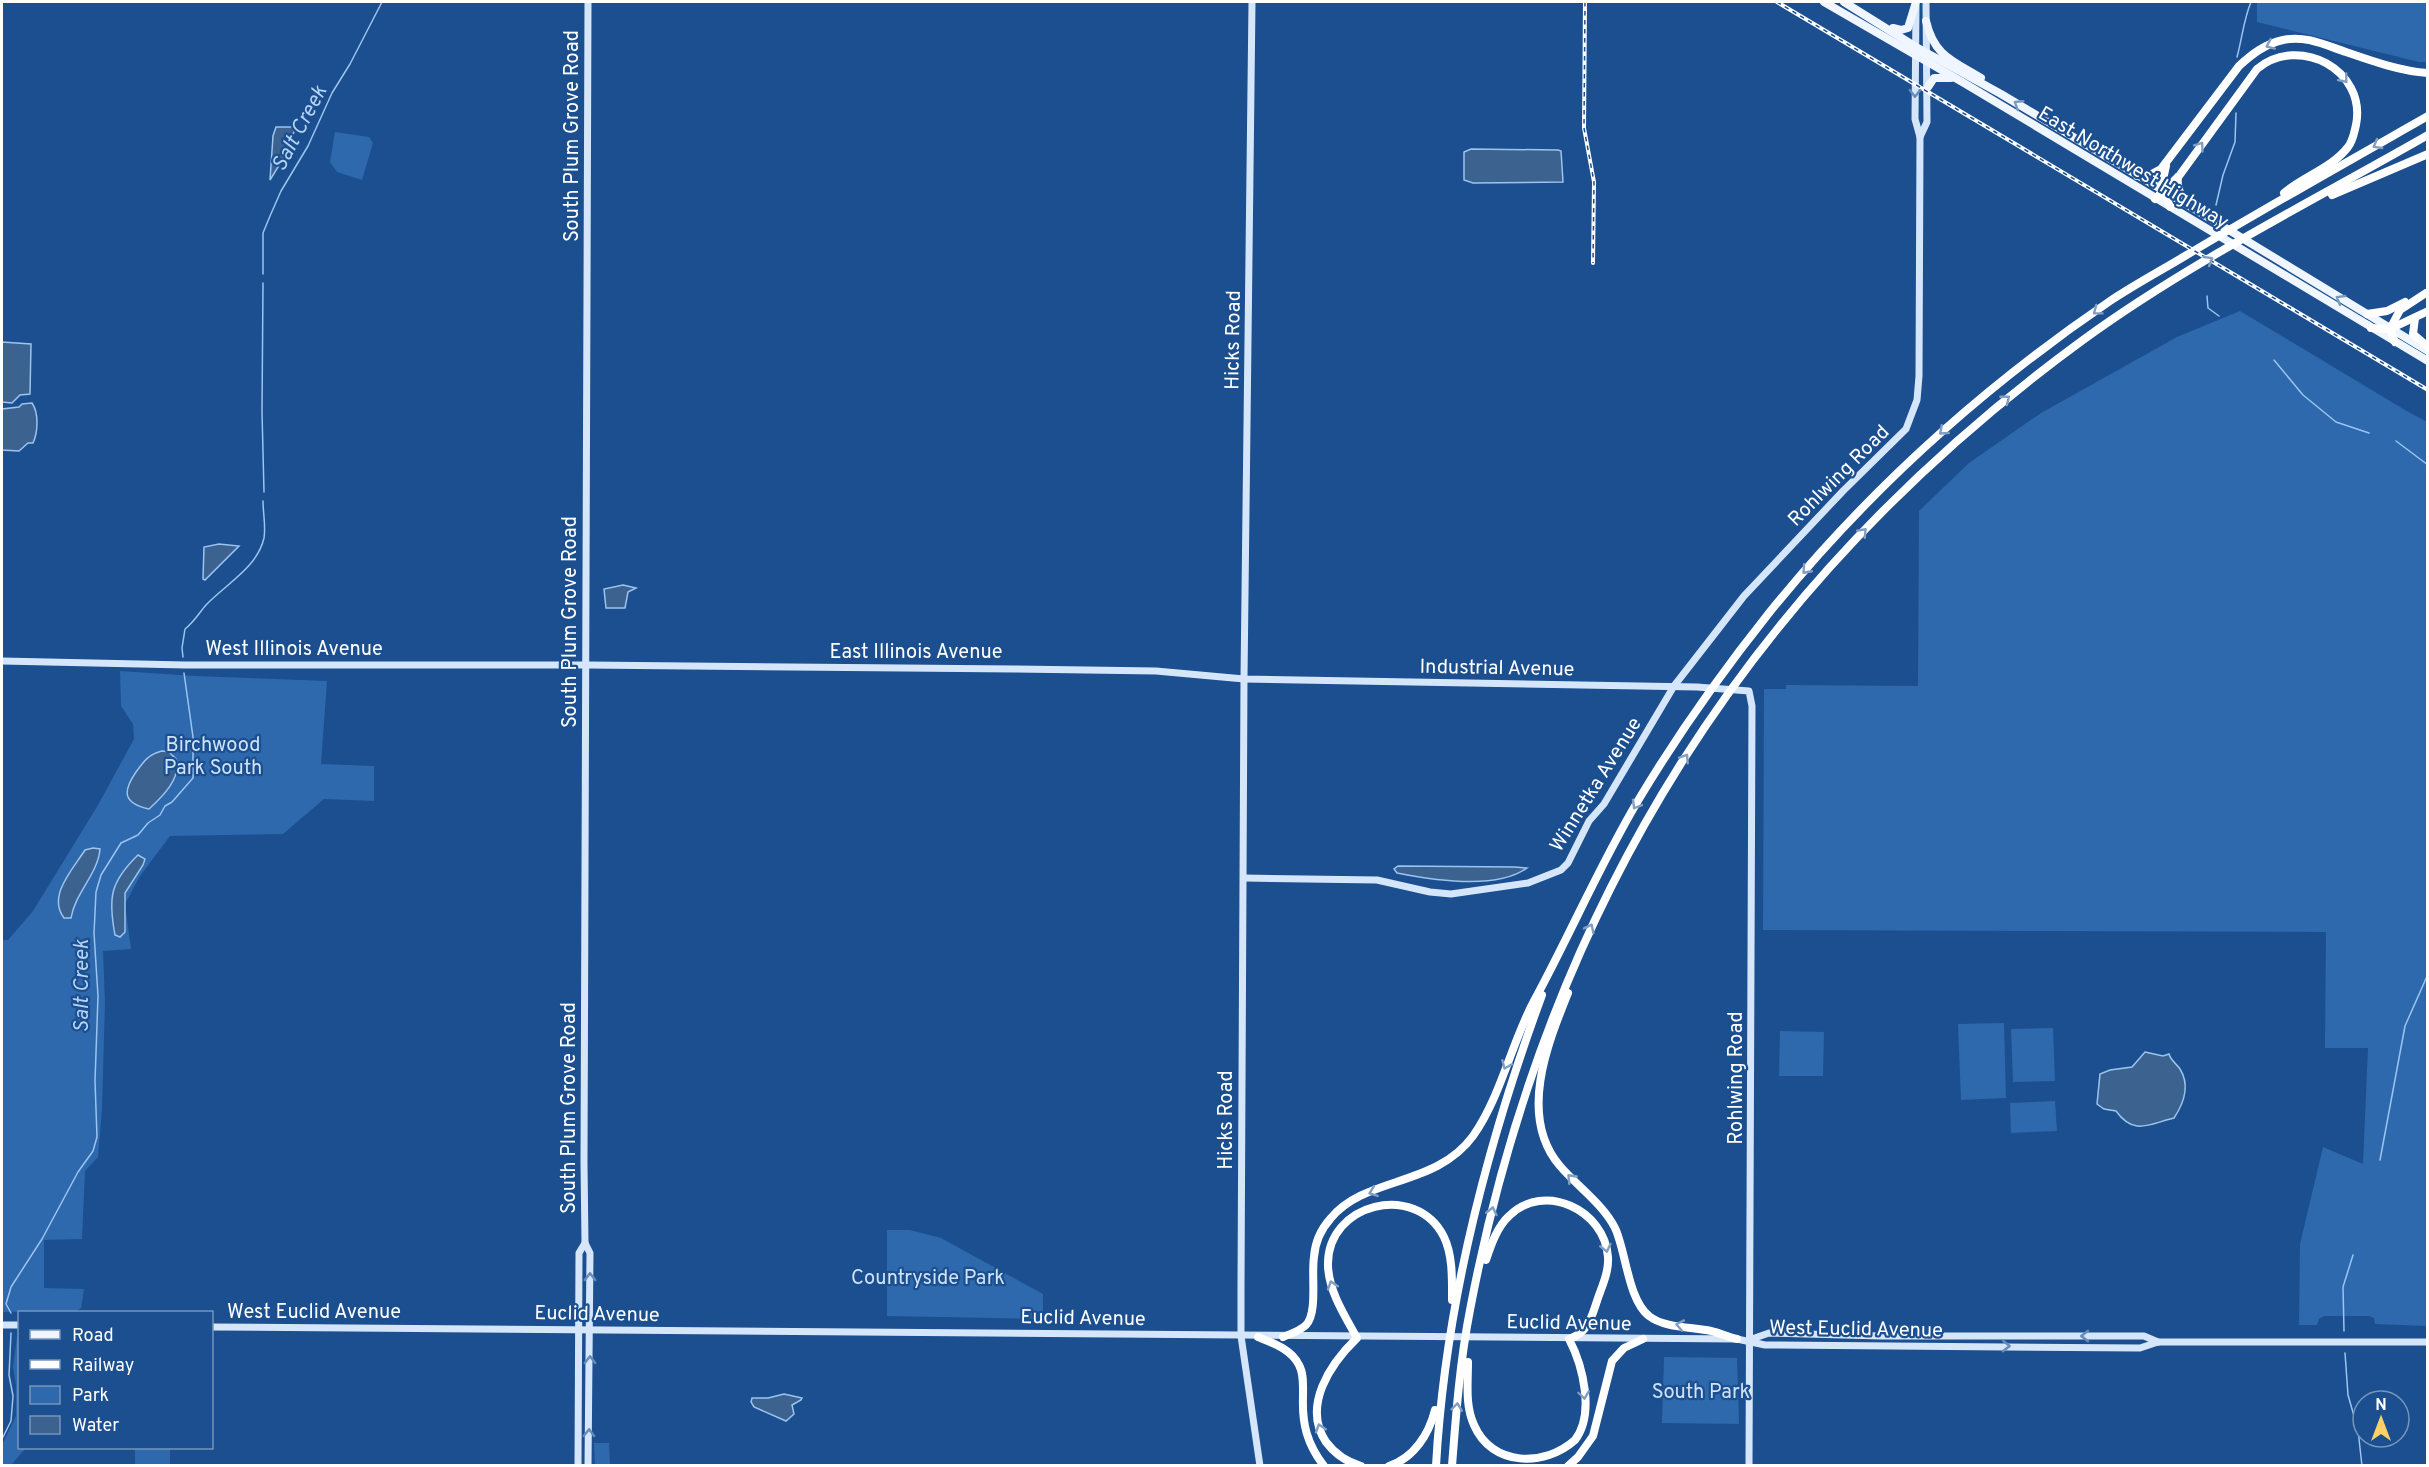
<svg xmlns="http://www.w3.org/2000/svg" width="2429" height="1467" font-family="Overpass,sans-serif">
<rect width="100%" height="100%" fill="#1b4f8f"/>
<g fill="#2e69ad">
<polygon points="2257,2 2427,2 2427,62 2419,62 2257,22"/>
<polygon points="335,132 369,137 373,143 362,180 337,172 330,162"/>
<polygon points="2240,311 2405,410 2427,422 2427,1326 2375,1324 2374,1318 2369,1316 2324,1316 2319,1319 2317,1325 2299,1325 2300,1244 2323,1147 2363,1164 2368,1048 2325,1048 2326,932 1763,930 1764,689 1786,689 1786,685 1918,686 1919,511 1969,463 2041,413 2177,337"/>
<polygon points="120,671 195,676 327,681 321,764 374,766 374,801 324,799 283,834 170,836 140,876 125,904 131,949 103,951 105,1002 102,1109 98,1157 85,1171 82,1239 44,1240 44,1288 84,1289 81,1308 77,1311 2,1312 2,940 8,940 33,911 98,805 134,739 133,724 121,706"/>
<polygon points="2004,1023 2006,1098 1961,1100 1958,1024"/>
<polygon points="2053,1028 2055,1081 2013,1082 2011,1029"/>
<polygon points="1780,1031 1824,1032 1823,1076 1779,1076"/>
<polygon points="2055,1101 2057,1131 2011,1133 2010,1103"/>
<polygon points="887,1230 910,1230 941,1238 1043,1294 1043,1319 887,1316"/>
<polygon points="17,1337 20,1337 20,1448 26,1448 11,1465 2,1465 2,1445 16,1416 16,1385 13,1367"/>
<polygon points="1664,1357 1737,1358 1739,1424 1662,1423"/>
<polygon points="594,1443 609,1443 610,1465 595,1465"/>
<rect x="135" y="1448" width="35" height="17"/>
</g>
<g fill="#3c6290" stroke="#9cc4f0" stroke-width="1.5">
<polygon points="276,127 296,127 283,159 270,180 273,136"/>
<polygon points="1471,149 1558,150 1561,151 1563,182 1473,183 1464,180 1464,152"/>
<polygon points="2,342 31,344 30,394 20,395 12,403 2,402"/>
<path d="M32,403C39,413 38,432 33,443H28L19,451L2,450V409L19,407L22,404Z"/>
<polygon points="219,544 239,546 205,580 203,579 204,547"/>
<polygon points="623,585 636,588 628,592 625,608 606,608 604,589"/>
<path d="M162,751L169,752L176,759C182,778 162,797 149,809C122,803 123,791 136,772C144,761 149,754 162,751Z"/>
<path d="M93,848L100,849C98,874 75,893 71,918H64C47,896 73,869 85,850Z"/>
<path d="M138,855L145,859L143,865L125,893V932L120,937L115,935C108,898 110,882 138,855Z"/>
<path d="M1398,866L1515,867L1527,868C1497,890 1432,880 1397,873L1394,869Z"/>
<path d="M2145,1052L2163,1056L2169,1054C2171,1061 2176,1063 2180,1069C2190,1085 2184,1103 2174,1118C2149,1124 2134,1136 2116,1111L2104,1109L2097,1104L2100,1074L2110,1070L2132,1067Z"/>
<polygon points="784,1394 802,1398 801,1400 792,1405 794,1414 786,1421 754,1407 751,1402 752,1398 768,1398"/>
</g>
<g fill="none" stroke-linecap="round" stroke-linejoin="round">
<g stroke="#9cc4f0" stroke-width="1.5">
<path d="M2237,57C2242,39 2244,18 2251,2"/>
<polyline points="2216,205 2223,175 2235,142 2236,113"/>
<polyline points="263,274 263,233 270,216 281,191 308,146 332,93 350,64 382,2"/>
<polyline points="263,283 262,412 264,492"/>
<polyline points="2207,296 2208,308 2219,316"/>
<polyline points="2274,360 2303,395 2336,422 2369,433"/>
<polyline points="2396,441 2428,465"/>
<path d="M183,657L182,648L185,629C194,622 199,613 206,605C226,584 257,568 264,538C266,527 263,513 263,501"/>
<polyline points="2380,1160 2405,1026 2428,974"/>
<polyline points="11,1313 6,1304 11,1287 42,1239 78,1172 93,1151 97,1137 95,1081 98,996 94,933 96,892 101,875 121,843 138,835 148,823 160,815 165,806 172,802 193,778 193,737 184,673"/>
<polyline points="2344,1331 2343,1287 2353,1255"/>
<polyline points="2345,1353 2348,1395 2358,1430 2362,1466"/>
<polyline points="2,1439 11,1421 13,1396 9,1375 11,1333"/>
</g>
<g stroke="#d6e6fa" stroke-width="7">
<polyline points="588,2 584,1163 585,1243 590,1253 588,1466"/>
<polyline points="1252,2 1244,679 1241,1286 1241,1336 1260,1466"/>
<polyline points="1920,137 1927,122 1926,2"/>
<polyline points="2,661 185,665 587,665 1015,669 1156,671 1244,679 1697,687 1749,691 1752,706 1749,1466"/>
<polyline points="1244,878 1377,880 1430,892 1451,894 1528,883 1561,870 1568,863 1589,821 1604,804 1674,686 1744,596 1843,491 1906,429 1917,400 1919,376 1920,137 1915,119 1916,6"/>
<polyline points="2,1325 20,1325"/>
<polyline points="212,1327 1737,1339 1765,1345 2140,1348 2158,1342 2428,1342"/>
<polyline points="1749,1340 1769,1333 1881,1336 2144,1336 2158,1342"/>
<polyline points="578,1466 579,1253 585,1243"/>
</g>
<g stroke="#f0f6ff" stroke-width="8">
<polyline points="1824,2 1964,83 2428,361"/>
<polyline points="1844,2 1916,47 2001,94 2191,207 2428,351"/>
<path d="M1926,21C1934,56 1953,61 1981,78"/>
<polyline points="1893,28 1901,30 1908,28 1916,2"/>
<polyline points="1928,87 1934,78 1951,78"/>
</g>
<g stroke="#fff" stroke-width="8">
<polyline points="2166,166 2162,184 2170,207"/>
<path d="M2137,176H2148L2161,169L2239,66C2252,54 2265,44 2283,40C2305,35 2325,45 2346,52C2372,61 2400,71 2428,73"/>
<path d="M2178,177C2176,191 2183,197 2191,207"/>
<polyline points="2332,195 2428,154"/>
<path d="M2155,199L2179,176L2257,69C2299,34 2367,70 2356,125C2354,133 2353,141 2348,147C2332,168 2304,176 2284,193"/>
<polyline points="2367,314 2387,311 2405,302"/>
<polyline points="2415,318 2413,334 2428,347"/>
<polyline points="2371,328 2390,329 2428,311"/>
<polyline points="2395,342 2390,329 2400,310 2426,293"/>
<path d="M1568,993C1547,1045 1518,1117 1560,1166C1577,1186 1603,1204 1615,1228C1626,1251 1628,1300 1649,1316C1664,1328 1692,1327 1711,1331C1720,1333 1728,1337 1737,1339"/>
<path d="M1258,1337C1273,1343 1291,1349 1299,1365C1304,1374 1303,1386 1303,1397C1302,1424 1307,1444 1324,1466"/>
<path d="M1283,1337C1290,1334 1300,1331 1306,1325C1318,1313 1311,1274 1314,1257C1315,1242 1321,1229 1331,1218C1366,1176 1436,1187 1473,1136C1501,1096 1511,1044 1534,1001C1570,935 1600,864 1639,799C1678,734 1722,672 1769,613C1866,493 1982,388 2110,301C2134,285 2160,271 2185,256C2265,208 2347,162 2428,116"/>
<path d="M1468,1362C1468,1384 1465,1405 1474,1425C1492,1467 1545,1467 1575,1440C1595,1414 1583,1366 1569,1339C1588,1332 1591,1319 1597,1301C1602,1286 1609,1272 1608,1257C1605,1210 1544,1181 1509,1216C1497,1227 1491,1245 1486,1260"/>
<path d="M1361,1466C1347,1462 1335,1454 1326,1442C1302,1406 1330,1364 1357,1338C1345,1316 1329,1292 1328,1266C1326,1203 1416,1181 1444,1237C1453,1256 1452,1280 1452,1300"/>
<path d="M1389,1466C1414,1458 1429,1434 1435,1410"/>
<path d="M1436,1466C1445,1304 1486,1147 1542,995"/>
<path d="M1452,1466C1456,1414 1460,1361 1470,1310C1547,905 1750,583 2083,340C2190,262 2313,201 2428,135"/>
<polyline points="1568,1466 1578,1457 1593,1436 1612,1361 1624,1348 1643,1339"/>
</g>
<defs>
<g id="rail">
<polyline points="1585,2 1584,128 1594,182 1593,263"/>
<polyline points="1777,2 2428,390"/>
</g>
</defs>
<use href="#rail" stroke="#fff" stroke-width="4"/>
<use href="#rail" stroke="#1b4f8f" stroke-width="1.5" stroke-dasharray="4.5" stroke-linecap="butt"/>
</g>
<defs><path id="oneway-chevron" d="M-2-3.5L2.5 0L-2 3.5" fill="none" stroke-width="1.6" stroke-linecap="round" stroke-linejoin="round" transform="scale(1.5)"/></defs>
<g stroke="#829ec1">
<use href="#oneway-chevron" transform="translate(2270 45) rotate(156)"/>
<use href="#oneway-chevron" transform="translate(2344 79) rotate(51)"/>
<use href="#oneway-chevron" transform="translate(2377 145) rotate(150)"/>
<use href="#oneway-chevron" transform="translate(2200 146) rotate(-54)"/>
<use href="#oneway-chevron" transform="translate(2209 260) rotate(-31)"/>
<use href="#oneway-chevron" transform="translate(2097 311) rotate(143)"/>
<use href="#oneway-chevron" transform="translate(2006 399) rotate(-38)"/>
<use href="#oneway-chevron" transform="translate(1943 431) rotate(139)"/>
<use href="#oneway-chevron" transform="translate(1863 532) rotate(-47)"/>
<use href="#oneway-chevron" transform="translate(1806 570) rotate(132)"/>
<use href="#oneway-chevron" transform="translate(1685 758) rotate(-57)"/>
<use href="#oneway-chevron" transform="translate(1636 805) rotate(120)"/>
<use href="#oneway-chevron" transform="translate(1590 928) rotate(-64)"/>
<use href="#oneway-chevron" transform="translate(1506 1065) rotate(113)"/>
<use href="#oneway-chevron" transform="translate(1571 1178) rotate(-134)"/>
<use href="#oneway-chevron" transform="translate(1373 1192) rotate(160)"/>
<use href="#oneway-chevron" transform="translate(1492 1211) rotate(-77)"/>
<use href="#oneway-chevron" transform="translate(1606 1248) rotate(77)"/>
<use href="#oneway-chevron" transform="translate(1332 1285) rotate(-108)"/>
<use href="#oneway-chevron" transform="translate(1680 1325) rotate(-169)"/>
<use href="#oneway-chevron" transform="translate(1584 1395) rotate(82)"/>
<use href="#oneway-chevron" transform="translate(1457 1407) rotate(-83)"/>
<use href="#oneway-chevron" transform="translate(1320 1428) rotate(-108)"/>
</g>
<g stroke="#668bba">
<use href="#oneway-chevron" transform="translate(1915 93) rotate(91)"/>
<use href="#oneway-chevron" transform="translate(590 1277) rotate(-90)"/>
<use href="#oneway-chevron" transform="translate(2085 1336) rotate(180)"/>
<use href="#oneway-chevron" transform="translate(2006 1346) rotate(1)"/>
<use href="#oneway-chevron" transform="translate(590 1360) rotate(-90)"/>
<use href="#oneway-chevron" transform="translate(589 1433) rotate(-89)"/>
</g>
<g stroke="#7b9ac1">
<use href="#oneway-chevron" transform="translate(2018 104) rotate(-148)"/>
<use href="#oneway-chevron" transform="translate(2340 299) rotate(-150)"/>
</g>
<g text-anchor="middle" stroke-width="4.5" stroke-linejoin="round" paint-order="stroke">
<g font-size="20" fill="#fff" stroke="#1b4f8f">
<text transform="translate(571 136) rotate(-90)" y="7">South Plum Grove Road</text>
<text transform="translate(2134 167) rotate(31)" y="7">East Northwest Highway</text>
<text transform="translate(1232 340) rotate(-89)" y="7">Hicks Road</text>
<text transform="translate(1838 475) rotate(-45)" y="7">Rohlwing Road</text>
<text transform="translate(569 622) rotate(-90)" y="7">South Plum Grove Road</text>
<text x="294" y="655">West Illinois Avenue</text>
<text x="916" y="658">East Illinois Avenue</text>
<text transform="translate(1497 667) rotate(1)" y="7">Industrial Avenue</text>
<text transform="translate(1595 784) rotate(-58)" y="7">Winnetka Avenue</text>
<text transform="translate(1735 1078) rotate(-90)" y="7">Rohlwing Road</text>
<text transform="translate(568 1108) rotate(-90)" y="7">South Plum Grove Road</text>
<text transform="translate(1225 1120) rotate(-90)" y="7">Hicks Road</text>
<text x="314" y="1318">West Euclid Avenue</text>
<text transform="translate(597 1313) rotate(1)" y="7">Euclid Avenue</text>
<text transform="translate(1083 1317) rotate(1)" y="7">Euclid Avenue</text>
<text transform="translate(1569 1322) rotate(1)" y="7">Euclid Avenue</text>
<text transform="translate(1856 1328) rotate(1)" y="7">West Euclid Avenue</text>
</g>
<g font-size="20" fill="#cfe3fa" stroke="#1b4f8f">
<text x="213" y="751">Birchwood<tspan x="213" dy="23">Park South</tspan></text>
<text x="928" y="1284">Countryside Park</text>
<text x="1701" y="1398">South Park</text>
</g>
<g font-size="21" font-style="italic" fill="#b5d3f5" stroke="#1b4f8f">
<text transform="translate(299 128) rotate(-62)" y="7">Salt Creek</text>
<text transform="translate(81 986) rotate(-90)" y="7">Salt Creek</text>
</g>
</g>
<rect width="2429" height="1467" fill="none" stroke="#ffffff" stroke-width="6"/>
<rect x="18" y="1311" width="195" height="138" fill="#1b4f8f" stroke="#7695bc" stroke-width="1.5"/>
<rect x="30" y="1330" width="30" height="9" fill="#f0f6ff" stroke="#7695bc" stroke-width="1.5"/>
<text x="72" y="1341" font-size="18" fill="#ffffff">Road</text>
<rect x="30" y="1360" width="30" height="9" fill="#ffffff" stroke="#7695bc" stroke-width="1.5"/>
<text x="72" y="1371" font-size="18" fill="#ffffff">Railway</text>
<rect x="30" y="1386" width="30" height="18" fill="#2e69ad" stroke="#7695bc" stroke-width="1.5"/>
<text x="72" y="1401" font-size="18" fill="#ffffff">Park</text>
<rect x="30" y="1416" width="30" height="18" fill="#3c6290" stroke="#7695bc" stroke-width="1.5"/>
<text x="72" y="1431" font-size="18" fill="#ffffff">Water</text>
<g transform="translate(2381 1419)"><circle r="28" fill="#1b4f8f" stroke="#7695bc" stroke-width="1.5"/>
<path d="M0-4.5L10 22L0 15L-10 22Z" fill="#ffd166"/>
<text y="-9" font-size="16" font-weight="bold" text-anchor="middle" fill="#ffffff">N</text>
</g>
</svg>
